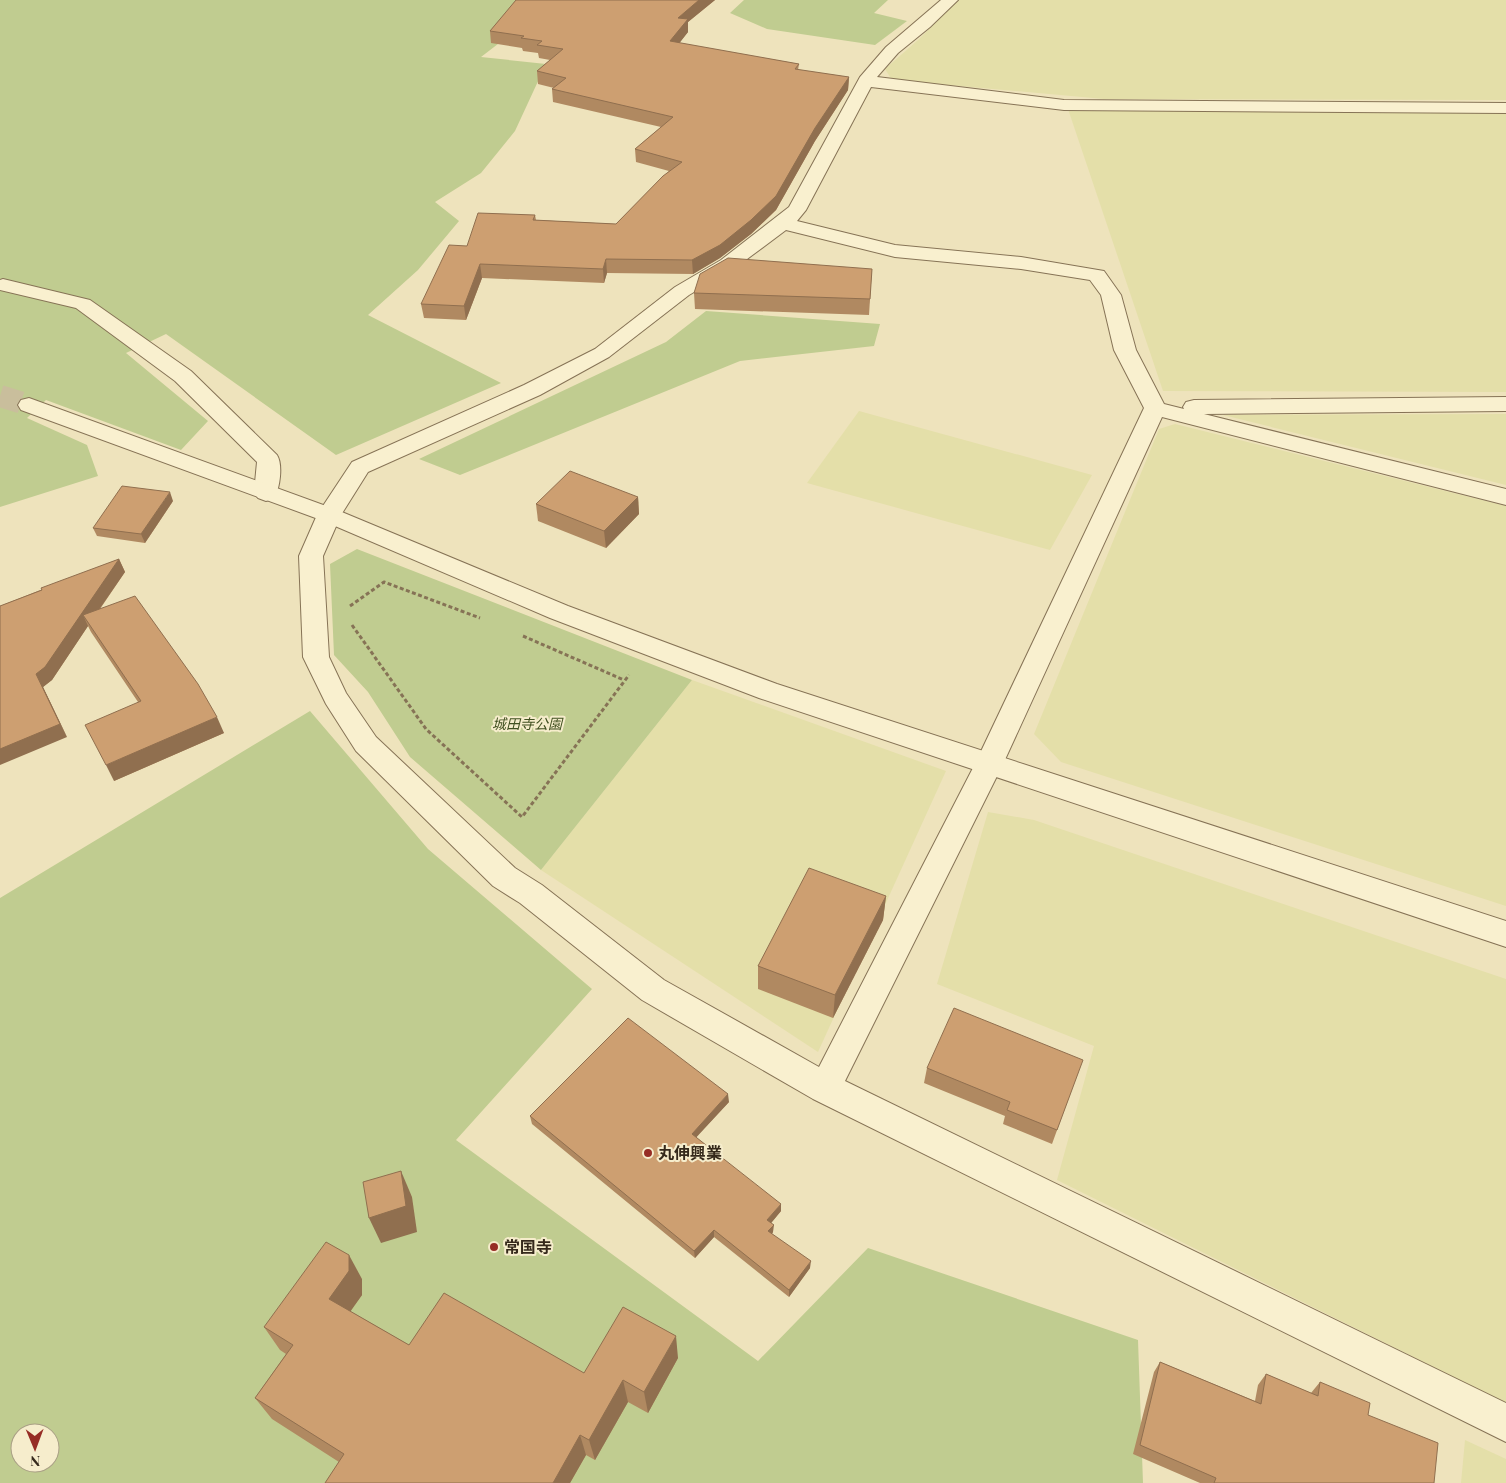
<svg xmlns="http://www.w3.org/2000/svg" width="1506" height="1483" font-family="'Playfair Display','Noto Sans JP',serif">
<rect width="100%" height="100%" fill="#eee3bc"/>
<g fill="#e4dfa9">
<polygon points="958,0 1506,0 1506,100 1104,99 892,80 885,69 918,40"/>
<polygon points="1506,108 1506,392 1163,391 1068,109"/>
<polygon points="859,411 1092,475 1050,550 807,483"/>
<polygon points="1506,414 1506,485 1223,415"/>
<polygon points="1175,424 1506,506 1506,906 1061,762 1034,734 1159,429"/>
<polygon points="692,680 946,771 818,1052 541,870"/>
<polygon points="988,812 1034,820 1506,979 1506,1403 1057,1180 1094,1046 937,984"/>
<polygon points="1465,1440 1506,1459 1506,1483 1461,1483"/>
</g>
<g fill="#c0cc90" fill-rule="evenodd">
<polygon points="0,0 555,0 481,57 546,64 515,131 481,173 435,202 459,221 418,270 368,315 501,383 336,455 166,334 126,353 208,421 181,450 46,400 27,418 87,445 98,476 0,507"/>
<polygon points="744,0 888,0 874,13 907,21 875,45 767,29 730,13"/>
<polygon points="706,311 880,324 874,346 740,361 460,475 419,459 666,342"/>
<polygon points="357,549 692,680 541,870 410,757 368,692 334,655 330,564"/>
<path d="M310,711L428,849L592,989L456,1140L758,1361L868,1248L1138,1340L1143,1483H0V898ZM20,1433H50V1463H20Z"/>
</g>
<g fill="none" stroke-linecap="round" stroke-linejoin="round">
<polyline stroke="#c9be9c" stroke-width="22" stroke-dasharray="22 11" stroke-linecap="butt" points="0,396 29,405"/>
<defs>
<g id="minor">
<path d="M941,0H958L930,27L898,53L877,77L1064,100L1506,103V113L1064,110L871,87L806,210L797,221L895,245L1021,257L1104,271L1121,295L1136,350L1164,404L1184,409L1183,407L1186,402L1194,400L1506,397V411L1204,414L1506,489V505L1162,417L1003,764L845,1081L1506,1403V1442L813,1099L642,1000L520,903L493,886L356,751L326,704L303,657L299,556L317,515L352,462L524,385L595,349L675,287L721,260L789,207L860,77L886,47ZM786,230L895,257L1021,269L1090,280L1101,295L1114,350L1144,408L975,764L819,1067L664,980L542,885L515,868L376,737L346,693L329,657L323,556L341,515L368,472L540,395L609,357L689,295L735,268Z"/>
<path d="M3,279L90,300L191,371L277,455C283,464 280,489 274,498L266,501L258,498L254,493L257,462L175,381L76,308L0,290V280Z"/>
</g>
<polygon id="tertiary" points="29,398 337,510 568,606 777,684 1506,921 1506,947 759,698 550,618 321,520 21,410 18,405 21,400"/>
</defs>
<use href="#minor" stroke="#867356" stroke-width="2"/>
<use href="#tertiary" stroke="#867356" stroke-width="2"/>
<g stroke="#867356" stroke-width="3" stroke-dasharray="4 2.5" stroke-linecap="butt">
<polyline points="350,606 384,582 480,618"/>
<polyline points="352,625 426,729 522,817 629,675"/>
<polyline points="523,636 624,680"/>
</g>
<use href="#minor" fill="#f9f0cf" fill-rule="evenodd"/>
<use href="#tertiary" fill="#f9f0cf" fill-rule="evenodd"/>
</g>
<g fill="#b08961">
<polygon points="516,0 715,0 688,22 688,32 679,43 799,64 798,70 849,77 848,90 815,141 776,210 751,234 720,258 693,274 607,273 604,283 482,278 466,320 424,318 421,304 467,246 535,215 536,220 616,224 669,171 636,162 635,149 661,127 553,102 552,89 554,88 538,84 537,71 550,60 539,58 538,53 523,51 522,48 491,43 490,31"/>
<polygon points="872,269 869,315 695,309 694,293"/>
<polygon points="638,497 639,514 606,548 538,521 536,504"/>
<polygon points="173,501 145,543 97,536 93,528"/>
<polygon points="119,559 125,572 100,609 224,733 114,781 138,702 91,632 88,626 52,680 43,687 67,737 0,606"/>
<polygon points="886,896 883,920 833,1018 758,989 758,966"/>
<polygon points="927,1068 1077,1075 1052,1144 1003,1124 1005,1116 924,1083"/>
<polygon points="729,1102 696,1137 781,1211 771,1223 773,1232 772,1234 810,1268 789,1297 714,1237 695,1258 532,1124 530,1116"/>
<polygon points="362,1279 362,1295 350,1311 409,1345 584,1373 678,1358 648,1413 628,1402 595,1460 586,1455 570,1483 325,1483 339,1462 272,1419 255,1398 286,1354 280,1350 264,1327"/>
<polygon points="1160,1362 1255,1401 1258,1385 1266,1374 1311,1393 1320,1382 1368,1415 1434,1483 1200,1483 1133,1454 1154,1372"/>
</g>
<g fill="#906f4f">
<polygon points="699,0 715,0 688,22 688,32 671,54 670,41 678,18"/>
<polygon points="849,77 848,90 815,141 776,210 751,234 720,258 693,274 692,260 815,128"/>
<polygon points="606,259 607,273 604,283 603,269"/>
<polygon points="480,264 482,278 466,320 464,306"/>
<polygon points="170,492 173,501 145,543 141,534"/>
<polygon points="638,497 639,514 606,548 604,531"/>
<polygon points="119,559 125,572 89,624 83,615 88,626 52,680 43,687 67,737 0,765 0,749 36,674"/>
<polygon points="217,717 224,733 114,781 106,765"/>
<polygon points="886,896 883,920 833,1018 835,995"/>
<polygon points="728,1094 729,1102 692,1142 692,1134"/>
<polygon points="401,1171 412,1197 417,1232 381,1243 369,1218"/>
<polygon points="781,1204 781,1211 767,1228 767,1220"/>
<polygon points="774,1225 773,1232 768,1239 768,1231"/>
<polygon points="714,1230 714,1237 695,1258 694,1251"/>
<polygon points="349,1255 362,1279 362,1295 343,1322 329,1299"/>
<polygon points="811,1261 810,1268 789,1297 789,1290"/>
<polygon points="676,1336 678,1358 648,1413 644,1392"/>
<polygon points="623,1380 628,1402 595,1460 589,1440"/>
<polygon points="580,1435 586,1455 570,1483 553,1483"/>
</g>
<g fill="#cd9f71" stroke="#906f4f">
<polygon points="516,0 699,0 678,18 688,19 670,41 799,64 795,69 849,77 815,128 776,196 751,220 720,245 692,260 606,259 603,269 480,264 464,306 421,304 449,245 467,246 478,213 535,215 533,220 616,224 663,176 682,162 635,149 673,117 552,89 566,78 537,71 563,49 537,45 542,41 521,38 524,36 490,31"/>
<polygon points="728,258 872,269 870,299 694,293 700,274"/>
<polygon points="570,471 638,497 604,531 536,504"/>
<polygon points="122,486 170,492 141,534 93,528"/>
<polygon points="119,559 45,667 36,674 60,724 0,749 0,606 42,590 41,588"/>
<polygon points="135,596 198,684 217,717 106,765 85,725 141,701 83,615"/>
<polygon points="809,868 886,896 835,995 758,966"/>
<polygon points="954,1008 1083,1060 1057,1130 1007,1110 1010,1102 927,1068"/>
<polygon points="628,1018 728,1094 692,1134 781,1204 767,1220 774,1225 768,1231 811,1261 789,1290 714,1230 694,1251 530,1116"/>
<polygon points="401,1171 406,1206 369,1218 363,1182"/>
<polygon points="326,1242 349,1255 349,1271 329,1299 409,1345 444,1293 584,1373 623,1307 676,1336 644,1392 623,1380 589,1440 580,1435 553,1483 325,1483 344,1454 255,1398 293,1345 264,1327"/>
<polygon points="1160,1362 1261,1404 1266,1374 1318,1396 1320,1382 1370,1403 1368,1415 1438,1443 1434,1483 1214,1483 1216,1478 1140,1445"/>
</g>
<g fill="#962d25" stroke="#f6edcc" stroke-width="2">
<circle cx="648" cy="1153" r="5"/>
<circle cx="494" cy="1247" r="5"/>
</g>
<g text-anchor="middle" stroke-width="4" stroke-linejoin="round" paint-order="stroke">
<g font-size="14" font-style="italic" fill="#415121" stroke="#f6edcc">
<text x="527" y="729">城田寺公園</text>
</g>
<g font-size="16" font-weight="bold" fill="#35291b" stroke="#f6edcc" text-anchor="start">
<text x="658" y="1159">丸伸興業</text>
<text x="504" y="1253">常国寺</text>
</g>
</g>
<g transform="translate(35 1448) rotate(179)"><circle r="24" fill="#f6edcc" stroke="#a99f85"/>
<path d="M0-4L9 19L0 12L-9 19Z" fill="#962d25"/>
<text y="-8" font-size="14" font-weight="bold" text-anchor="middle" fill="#35291b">N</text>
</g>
</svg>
